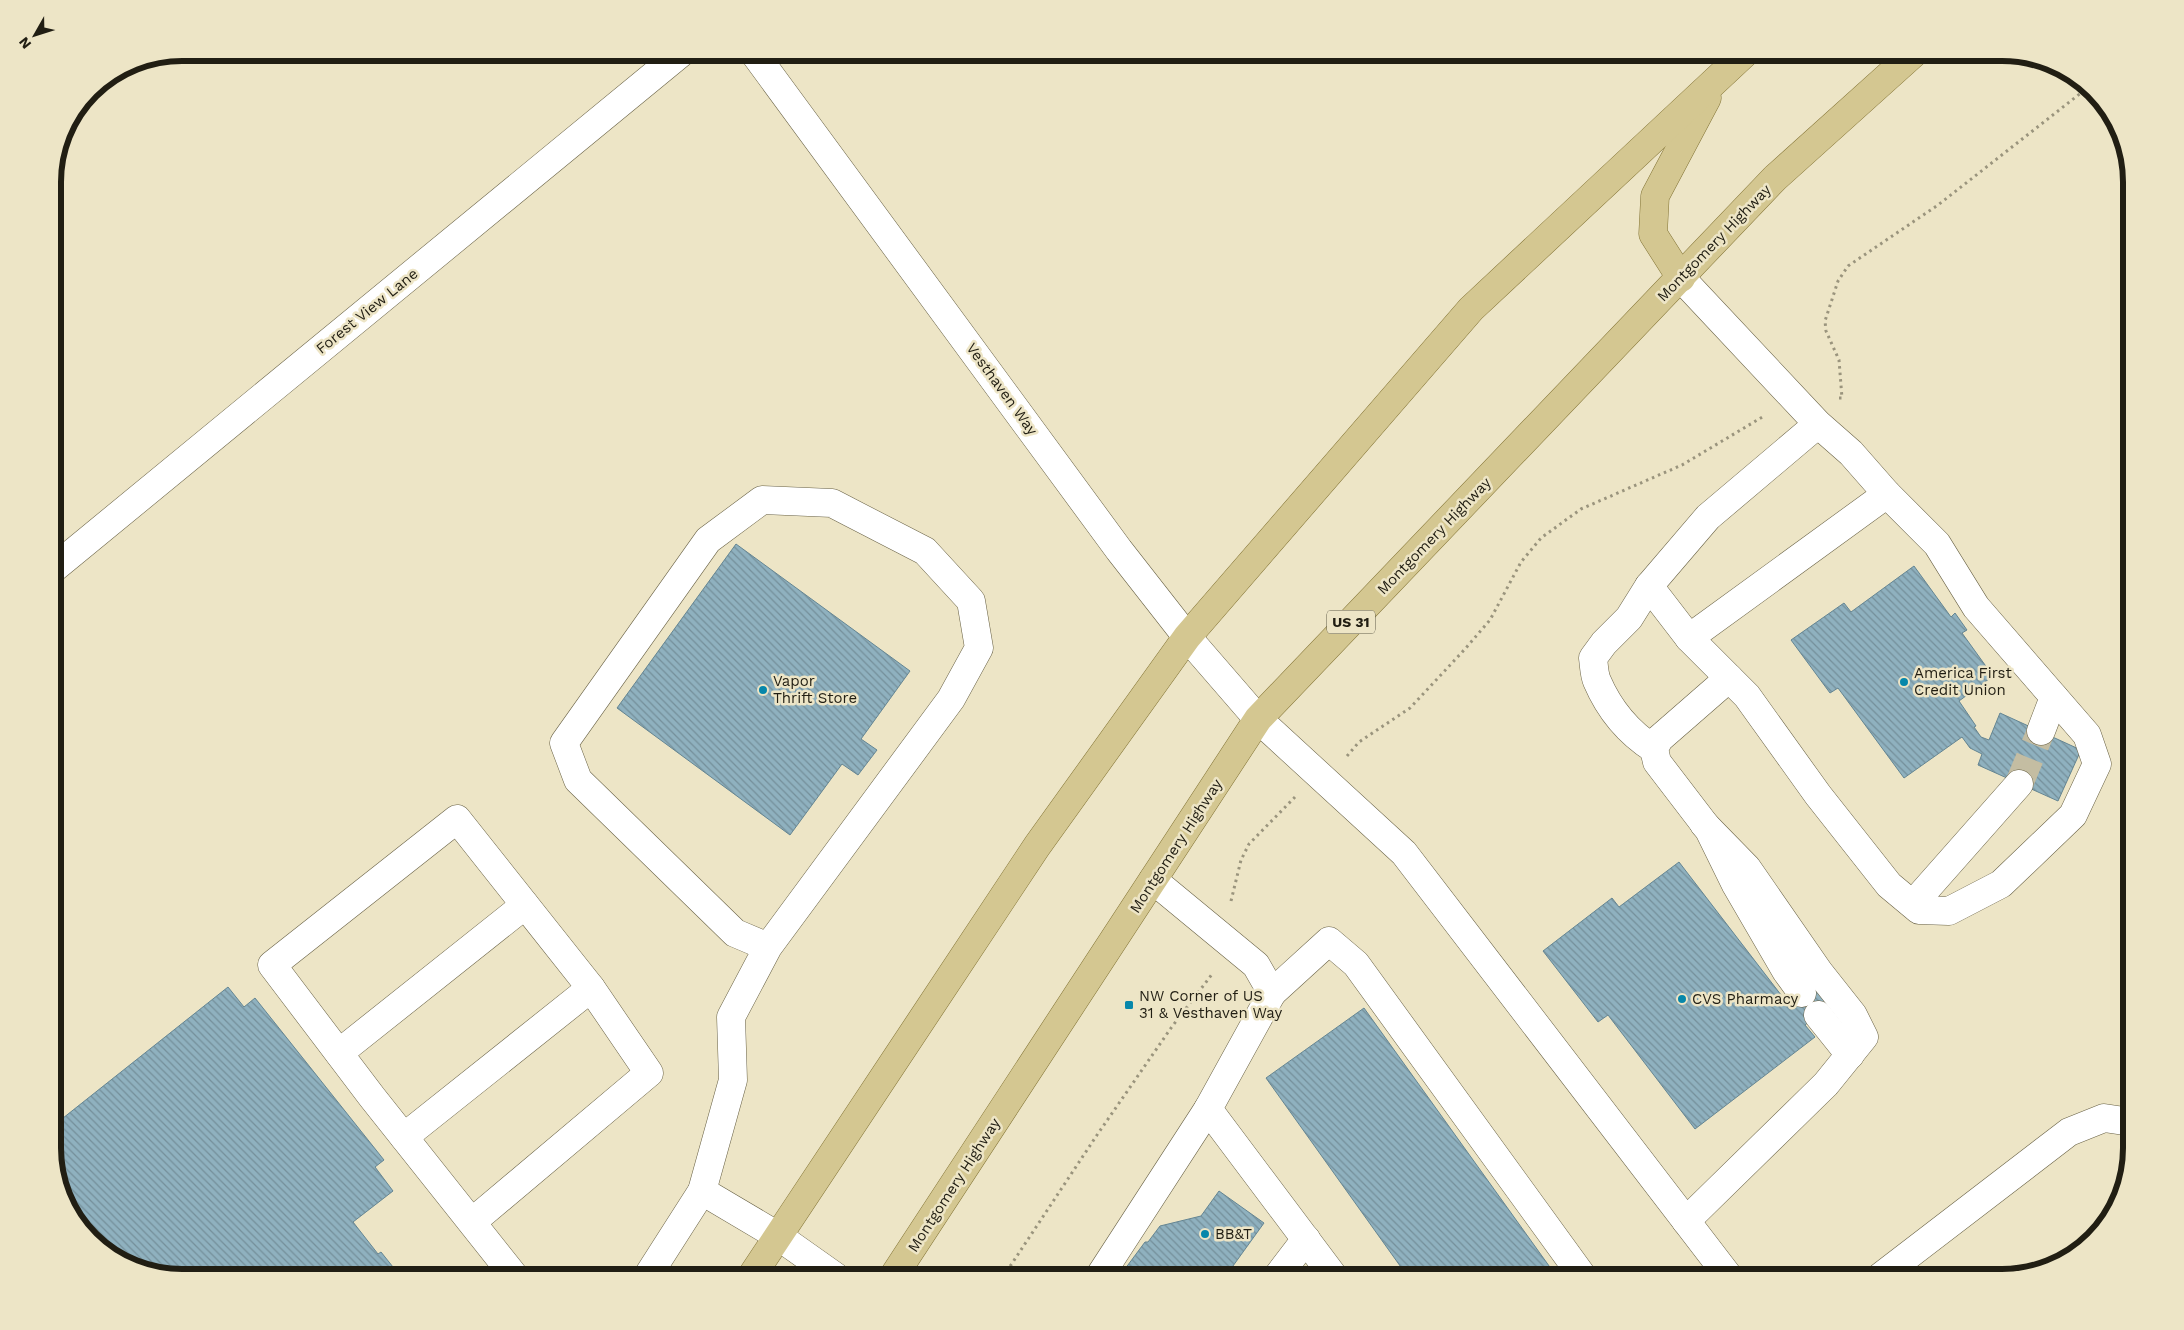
<svg xmlns="http://www.w3.org/2000/svg" width="2184" height="1330" font-family="'Work Sans',sans-serif">
<defs>
<pattern id="building-back-hatch" width="6" height="6" patternUnits="userSpaceOnUse" patternTransform="scale(1.25)"><rect width="6" height="6" fill="#8fb1bf"/><path d="M-1 5l2 2M0 0l6 6M5-1l2 2" fill="none" stroke="#748f9a"/></pattern>
</defs>
<rect width="100%" height="100%" fill="#ede5c6"/>
<g fill="url(#building-back-hatch)" stroke="#648592">
<polygon points="736,544 910,671 861,739 877,750 858,775 842,764 790,835 617,708"/>
<polygon points="1914,566 1951,617 1955,613 1967,630 1962,633 1993,676 1959,701 1976,726 1974,727 1981,737 1989,740 2000,713 2081,750 2058,801 1978,765 1982,754 1970,748 1962,737 1904,778 1838,688 1830,693 1791,640 1844,603 1851,612"/>
<polygon points="1679,862 1788,1004 1814,984 1830,1005 1805,1025 1815,1037 1695,1129 1608,1015 1598,1022 1543,951 1612,898 1619,907"/>
<polygon points="228,987 244,1007 255,998 384,1160 375,1167 393,1191 353,1222 378,1254 381,1252 401,1277 182,1278 117,1260 70,1213 53,1156 53,1126"/>
<polygon points="1364,1008 1557,1277 1408,1277 1266,1078"/>
<polygon points="1219,1191 1264,1223 1225,1277 1119,1277 1145,1242 1148,1242 1160,1226 1201,1216"/>
</g>
<g fill="none" stroke-linecap="round" stroke-linejoin="round">
<polyline stroke="#c4bda2" stroke-width="28" stroke-dasharray="28 14" stroke-linecap="butt" points="2019,784 2041,731"/>
<defs>
<g id="minor">
<polyline points="754,53 1119,550 1187,637 1258,719 1404,853 1729,1277"/>
<polyline points="1681,278 1818,424 1851,453 1887,494 1937,544 1976,607 2087,735 2097,764 2073,815 2001,884 1949,911 1919,910 1889,885 1818,795 1747,696 1689,638 1649,586 1708,517 1818,424"/>
<polyline points="53,569 681,53"/>
<path d="M1649,586L1629,618L1604,643L1593,658C1594,665 1594,674 1597,681C1609,709 1629,733 1654,749"/>
<polyline points="1689,638 1887,494"/>
<polyline points="1729,678 1659,739 1654,749 1657,762 1709,830 1736,885 1786,971 1802,993"/>
<polyline points="2041,731 2054,697"/>
<polyline points="1153,880 1256,965 1272,993 1208,1109 1334,1277"/>
<polyline points="1913,904 2019,784"/>
<polyline points="1272,993 1329,941 1356,964 1583,1277"/>
<polyline points="1818,1015 1850,1055"/>
<polyline points="339,1053 525,905"/>
<polyline points="404,1137 591,988"/>
<polyline points="702,1191 778,1236 836,1277"/>
<polyline points="1686,1221 1826,1084 1864,1037 1853,1015 1819,972 1747,868 1704,824"/>
<polyline points="472,1222 649,1073 591,988 457,819 272,965 372,1097 515,1277"/>
<polyline points="647,1277 702,1191 733,1080 731,1017 768,947 735,933 578,780 564,743 708,540 762,500 832,503 925,551 971,601 979,648 951,699 768,947"/>
<polyline points="1099,1277 1208,1109"/>
<polyline points="1277,1277 1306,1239"/>
<polyline points="1880,1277 2069,1132 2104,1118 2131,1122"/>
</g>
<g id="major">
<polyline points="1681,278 1653,234 1655,196 1707,98"/>
<polyline points="751,1277 1037,846 1187,637 1471,309 1745,53"/>
<polyline points="893,1277 1258,719 1775,178 1914,53"/>
</g>
</defs>
<use href="#minor" stroke="#696246" stroke-width="29"/>
<use href="#major" stroke="#827335" stroke-width="29"/>
<g stroke="#9a947d" stroke-width="3" stroke-dasharray="2.5 4" stroke-linecap="butt">
<polyline points="1839,398 1842,398 1839,360 1826,331 1825,321 1838,281 1848,266 1938,205 2086,89"/>
<polyline points="1347,756 1359,742 1410,708 1465,649 1490,620 1521,562 1541,538 1581,509 1682,465 1764,416"/>
<polyline points="1231,901 1241,860 1249,844 1295,797"/>
<polyline points="1003,1277 1097,1135 1171,1028 1213,973"/>
</g>
<use href="#minor" stroke="#fff" stroke-width="28"/>
<use href="#major" stroke="#d4c791" stroke-width="28"/>
</g>
<g fill="#0787aa" stroke="#ede5c6" stroke-width="2">
<circle cx="1904" cy="682" r="5"/>
<circle cx="763" cy="690" r="5"/>
<circle cx="1682" cy="999" r="5"/>
<rect x="1124" y="1000" width="10" height="10" rx="2.5"/>
<circle cx="1205" cy="1234" r="5"/>
</g>
<g text-anchor="middle" stroke-width="5" stroke-linejoin="round" paint-order="stroke">
<rect fill="#ede5c6" stroke="#5e5a49" stroke-width="1" x="1327" y="610.5" width="48" height="23" rx="4"/>
<g font-size="14" font-weight="bold" fill="#211e13">
<text x="1351" y="627">US 31</text>
</g>
<g font-size="15" fill="#211e13" stroke="#ede5c6">
<text transform="translate(1714 243) rotate(-46)" y="5">Montgomery Highway</text>
<text transform="translate(367 311) rotate(-39)" y="5">Forest View Lane</text>
<text transform="translate(1002 389) rotate(54)" y="5">Vesthaven Way</text>
<text transform="translate(1434 536) rotate(-46)" y="5">Montgomery Highway</text>
<text transform="translate(1176 846) rotate(-57)" y="5">Montgomery Highway</text>
<text transform="translate(954 1185) rotate(-57)" y="5">Montgomery Highway</text>
</g>
<g font-size="15" fill="#211e13" stroke="#ede5c6" text-anchor="start">
<text x="1914" y="678">America First<tspan x="1914" dy="17">Credit Union</tspan></text>
<text x="773" y="686">Vapor<tspan x="773" dy="17">Thrift Store</tspan></text>
<text x="1139" y="1001">NW Corner of US<tspan x="1139" dy="17">31 &amp; Vesthaven Way</tspan></text>
<text x="1692" y="1004">CVS Pharmacy</text>
<text x="1215" y="1239">BB&amp;T</text>
</g>
</g>
<path d="M0 0H2184V1330H0ZM182 61H2002A121 121 0 0 1 2123 182V1148A121 121 0 0 1 2002 1269H182A121 121 0 0 1 61 1148V182A121 121 0 0 1 182 61Z" fill="#ede5c6" fill-rule="evenodd"/>
<path fill="none" stroke="#211e13" stroke-width="6" d="M182 61H2002A121 121 0 0 1 2123 182V1148A121 121 0 0 1 2002 1269H182A121 121 0 0 1 61 1148V182A121 121 0 0 1 182 61Z"/>
<g transform="translate(35 35) rotate(231)" stroke="#ede5c6" stroke-width="4" paint-order="stroke">
<path d="M0-4L9 19L0 12L-9 19Z" fill="#211e13"/>
<text y="-8" font-size="14" font-weight="bold" text-anchor="middle" fill="#211e13">N</text>
</g>
</svg>
